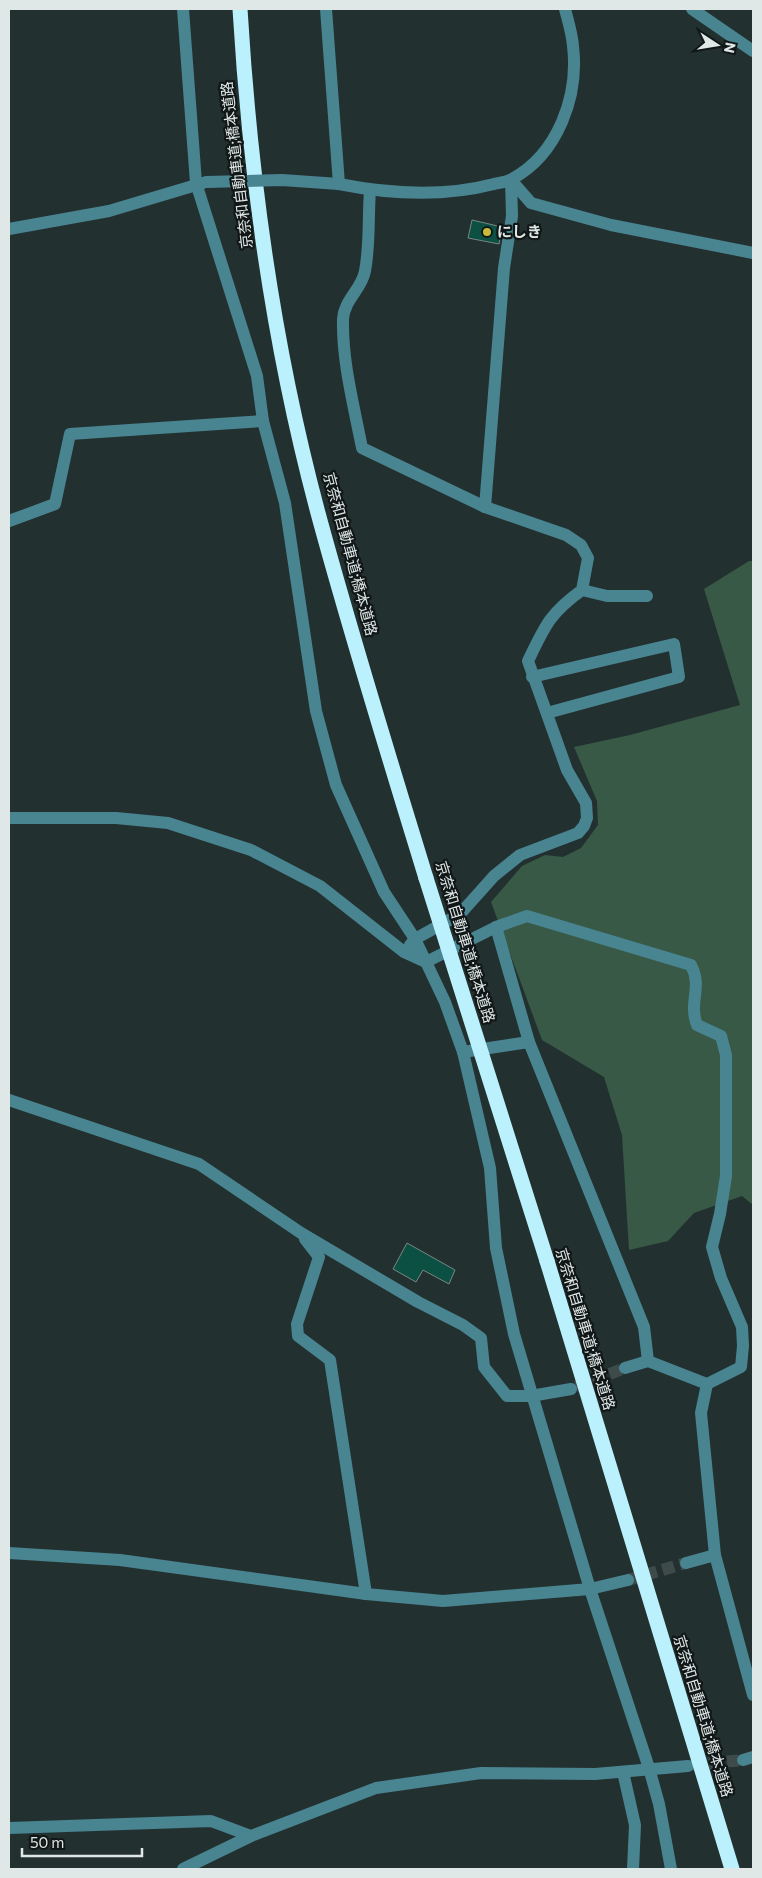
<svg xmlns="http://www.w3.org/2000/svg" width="762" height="1878" font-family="Commissioner,'Noto Sans JP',sans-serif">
<rect width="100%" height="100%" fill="#233030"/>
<polygon fill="#385946" points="749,561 753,561 753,1205 742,1196 694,1213 668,1241 629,1250 622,1135 604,1077 542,1040 491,902 522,866 545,855 563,857 581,848 598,825 597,801 574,747 630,735 740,705 704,589"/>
<g fill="#0c5043" stroke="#798783">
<polygon points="472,220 502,227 499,244 468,238"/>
<polygon points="407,1243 455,1270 449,1284 423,1270 416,1282 393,1269"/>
</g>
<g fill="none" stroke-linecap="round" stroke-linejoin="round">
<g stroke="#3f4b4b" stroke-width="12" stroke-dasharray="12 6" stroke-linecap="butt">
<polyline points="576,1387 625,1368"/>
<polyline points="628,1580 686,1563"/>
<polyline points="691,1765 743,1760"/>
</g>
<g stroke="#498491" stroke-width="12">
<polyline points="183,9 196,183 257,376 263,421 285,503 316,711 336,785 384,892 415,939 426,962 445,1002 463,1052 490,1168 496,1248 514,1334 590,1589 649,1768 659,1804 671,1869"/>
<path d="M326,9L339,184C389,194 444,197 494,184C499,183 507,182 512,179C558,154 579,96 573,46C572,33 568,21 565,9"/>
<polyline points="692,9 753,51"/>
<polyline points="511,180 531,203 611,225 753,253"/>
<path d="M370,190C368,217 370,245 365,271C362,289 344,300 343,319C342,362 354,406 362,448L485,507L566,535L581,545L588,558L582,590C549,614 545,626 528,661L567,770L586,803L587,818L584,826L578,833L520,855L494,876L460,914L415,939L410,945"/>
<polyline points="9,229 109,211 203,183"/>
<polyline points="485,507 504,268 512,216 511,180"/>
<polyline points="9,521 55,504 70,434 263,421"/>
<polyline points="582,590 607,596 647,596"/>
<polyline points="532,677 674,644 679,677 547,713"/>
<path d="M9,818H116L168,823L251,850L320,886L404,952L426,962L496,927L527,916L691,965C703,988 688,1002 697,1025L721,1036L726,1055V1176L720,1214L712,1247L721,1278L742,1327L743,1346L741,1367L707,1384L648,1361L625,1368"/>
<polyline points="496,927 529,1042 644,1327 648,1361"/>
<polyline points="463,1052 529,1042"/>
<polyline points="9,1100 199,1164 301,1233 418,1302 463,1325 481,1338 484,1367 507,1396 531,1396 571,1389"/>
<polyline points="305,1239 319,1257 297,1324 298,1336 330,1360 366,1594"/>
<polyline points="707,1384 701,1413 715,1555 753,1695"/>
<polyline points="9,1553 120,1560 366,1594 443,1601 590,1589 628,1580"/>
<polyline points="686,1563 715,1555"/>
<polyline points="743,1760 753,1757"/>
<polyline points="623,1772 635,1825 633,1869"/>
<polyline points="9,1828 211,1821 251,1836"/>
<polyline points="183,1869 251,1836 376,1788 481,1773 595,1774 688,1766"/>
</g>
<g stroke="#baf1fd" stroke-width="15">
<path d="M240,9C250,178 274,349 318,513C351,635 389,757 426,878"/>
<polyline points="547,1261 732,1869"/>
</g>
<polyline stroke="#498491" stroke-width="12" points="206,182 282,180 339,184"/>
<polyline stroke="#baf1fd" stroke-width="15" points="426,878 547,1261"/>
</g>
<circle fill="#c8bb3b" stroke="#111717" stroke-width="2" cx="487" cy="232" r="5"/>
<g text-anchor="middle" stroke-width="4.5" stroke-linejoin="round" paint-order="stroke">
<g font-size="15" fill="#dfe7e7" stroke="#111717">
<text transform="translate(237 165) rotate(-97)" y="5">京奈和自動車道;橋本道路</text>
<text transform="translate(350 554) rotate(75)" y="5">京奈和自動車道;橋本道路</text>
<text transform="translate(465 942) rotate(73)" y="5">京奈和自動車道;橋本道路</text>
<text transform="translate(585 1329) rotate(73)" y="5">京奈和自動車道;橋本道路</text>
<text transform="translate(703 1716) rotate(73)" y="5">京奈和自動車道;橋本道路</text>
</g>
<g font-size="15" font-weight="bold" fill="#dfe7e7" stroke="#111717" text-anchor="start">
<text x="497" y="237">にしき</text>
</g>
</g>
<rect width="762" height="1878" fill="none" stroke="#dfe7e7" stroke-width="20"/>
<g transform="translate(717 45) rotate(102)" stroke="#111717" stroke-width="4" paint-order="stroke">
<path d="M0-4L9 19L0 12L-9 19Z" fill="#dfe7e7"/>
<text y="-8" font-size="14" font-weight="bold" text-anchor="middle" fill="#dfe7e7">N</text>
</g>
<path d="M22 1848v8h120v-8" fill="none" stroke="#dfe7e7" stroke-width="2.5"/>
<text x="30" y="1848" font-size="15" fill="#dfe7e7" stroke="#111717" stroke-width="4" paint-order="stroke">50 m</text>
</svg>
